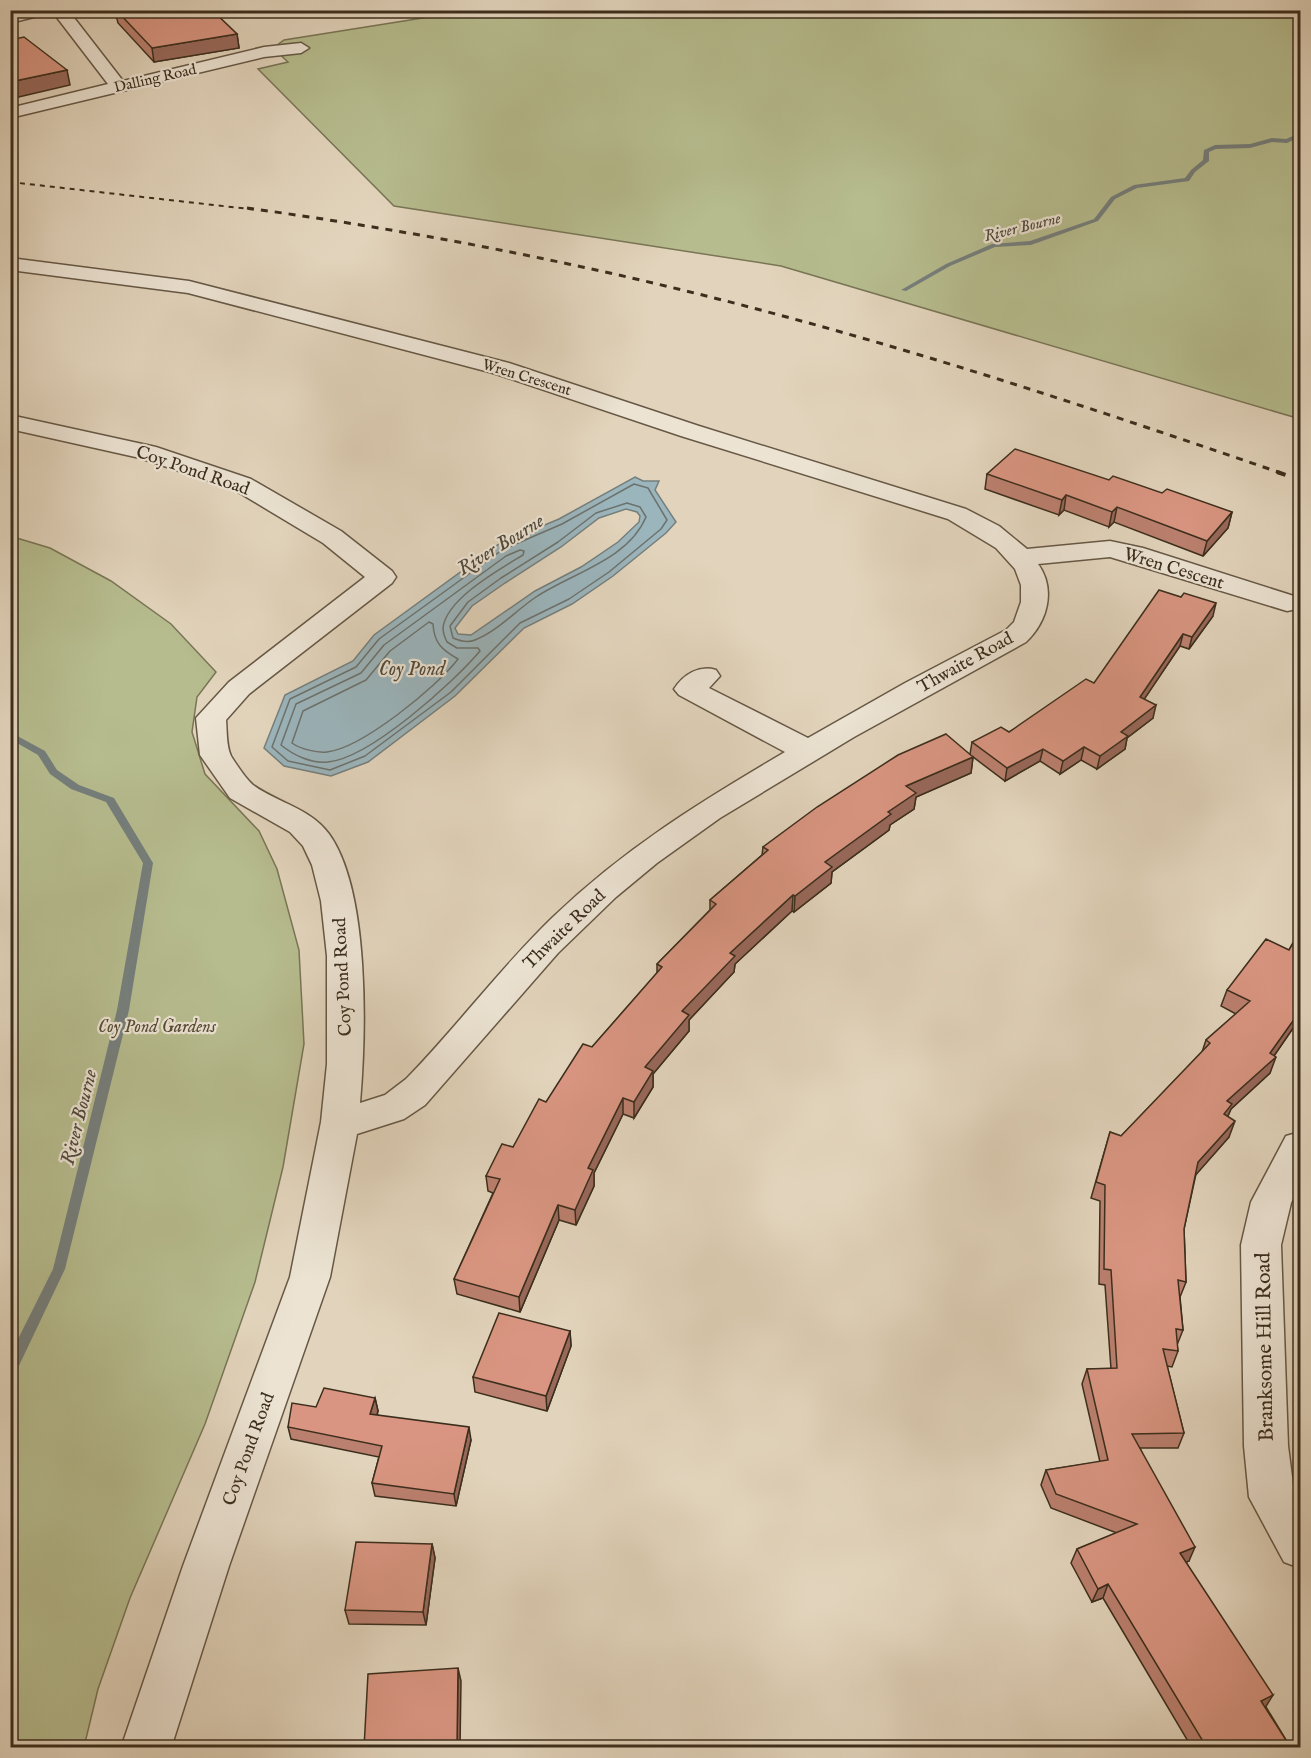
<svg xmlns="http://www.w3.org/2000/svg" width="1311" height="1758" font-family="'IM FELL English',serif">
<rect width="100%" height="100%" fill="#e2d4bc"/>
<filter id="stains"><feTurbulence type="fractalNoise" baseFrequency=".00333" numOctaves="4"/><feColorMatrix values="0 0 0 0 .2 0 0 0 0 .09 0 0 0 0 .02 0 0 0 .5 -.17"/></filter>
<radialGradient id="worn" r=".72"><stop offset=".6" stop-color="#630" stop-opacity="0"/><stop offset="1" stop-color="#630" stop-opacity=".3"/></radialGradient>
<g fill="#b6bc8e" stroke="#797556" stroke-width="1.5">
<polygon points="473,10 1300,11 1300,419 781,266 394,206 258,69 288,62 273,48 284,40"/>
<polygon points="10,536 50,548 111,581 171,624 216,672 197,697 192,732 205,774 259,831 277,869 299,950 304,1044 283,1167 255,1282 205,1424 130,1598 98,1689 84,1747 11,1747"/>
</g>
<path fill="#9bb5bd" stroke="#757f7d" stroke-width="1.5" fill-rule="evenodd" d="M635,477L643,481H659L655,490L676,522L666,533L613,576L572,604L524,628L455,696L368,762L331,776L284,766L264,748L285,695L353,661L374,635L499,544L559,519ZM626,509L637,512L640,516L639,522L618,542L581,567L535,591L471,635L458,634L455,628L472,606L505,583L561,547L599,518Z"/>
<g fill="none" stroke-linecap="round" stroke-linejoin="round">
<g stroke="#6c726d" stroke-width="1.5">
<polygon points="634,484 648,488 667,520 661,529 609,572 569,599 520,623 451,692 365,756 330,770 288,761 272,747 290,699 356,667 379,639 502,550 562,524"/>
<path d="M627,503L640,507L646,517C628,560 572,573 536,597C515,611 498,631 475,640C468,643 460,641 453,638L450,626L468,602L501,578L558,542L596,513Z"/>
<path d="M520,550L524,551L523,555C500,569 446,599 443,628C443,633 445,638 447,642L457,648H478L480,651C453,683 370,758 328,762C312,764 293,755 281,745L296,704L361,673L384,645L506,556Z"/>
<path d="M429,622L433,624C434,643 442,650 458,659C437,687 362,748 327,752C317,753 300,749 292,743L303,711L366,680L390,651Z"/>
</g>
<g fill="#757f7d" fill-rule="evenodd">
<polygon points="1300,133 1300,137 1287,143 1272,142 1250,148 1216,149 1209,152 1209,161 1195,172 1189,181 1137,188 1115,199 1098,221 1031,245 995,247 950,266 906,291 901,290 946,264 992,244 1030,241 1094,219 1111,197 1134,185 1185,178 1191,170 1203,160 1204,150 1215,145 1250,144 1272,138 1286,139"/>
<polygon points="10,732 45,751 57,770 79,785 114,798 153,863 129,1010 65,1269 15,1374 10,1376 10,1355 53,1269 117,1010 143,863 106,802 71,789 50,774 38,755 10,739"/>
</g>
<defs>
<g id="minor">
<polygon points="22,10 68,10 123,81 264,47 301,43 309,48 301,53 264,57 10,118 10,108 108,84 52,11 50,13 10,23 10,13"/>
<path d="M10,258L189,281L509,363L699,426L966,509L999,526L1027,549L1110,541L1143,548L1297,597L1300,603L1297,609L1287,611L1110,557L1038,564C1056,589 1048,621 1026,642L854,737L720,818L657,863L616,897L558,953L425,1105L404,1119L357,1134L330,1277L229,1566L171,1748H121L183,1566L290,1277L321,1122L327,1064V956L321,901L312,865L303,846L290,832L230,798L200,755L196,718L229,682L365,577L323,543L233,489L140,458L10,429V415L156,447L251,479L341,531L392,571L396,577L392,583L249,694L226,720C227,730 226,746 231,756C236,764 246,779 253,785C278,803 310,808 329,834C370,891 366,1034 360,1103L385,1095L406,1079C457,1027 500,968 553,917C625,848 700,802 785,752L679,695L674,689C684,674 699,665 716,670L720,676L709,688L808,738L905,683L1006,630L1014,622L1021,602V585L1015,569L996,548L948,519L681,436L493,373L188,293L10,270Z"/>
<polygon points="1300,1132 1300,1183 1291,1203 1281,1245 1288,1446 1294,1492 1300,1503 1300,1568 1284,1562 1249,1497 1244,1446 1241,1245 1251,1202 1286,1136"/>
</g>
</defs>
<use href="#minor" stroke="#665845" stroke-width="3"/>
<use href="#minor" fill="#ece3d3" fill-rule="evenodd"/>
<polyline stroke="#3c2e1d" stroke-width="2" stroke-dasharray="5 5" stroke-linecap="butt" points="10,182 258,210"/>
<path stroke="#3c2e1d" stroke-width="3" stroke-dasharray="7 7" stroke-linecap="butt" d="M247,208C422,232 597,266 768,312C942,358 1112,415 1281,473"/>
<polyline stroke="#3c2e1d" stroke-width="4" stroke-dasharray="9 9" stroke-linecap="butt" points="1277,472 1300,480"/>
</g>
<g fill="#bb806f" stroke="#3c2e1d" stroke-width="1.5">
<polygon points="109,10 217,10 218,16 237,34 239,48 154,62 118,23 117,19"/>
<polygon points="987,474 1109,480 1232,512 1228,528 1203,556 1114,522 1109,527 1064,510 1059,515 985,489"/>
<polygon points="1213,616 1189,649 1180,646 1144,699 1153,718 1127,738 1125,749 1097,769 1081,760 1060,774 1040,761 1005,781 973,757 971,773 916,797 914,809 890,825 889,830 832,872 831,883 794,912 792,911 735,964 734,972 689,1020 689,1031 653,1074 653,1087 634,1118 623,1114 594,1173 594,1186 576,1225 559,1220 520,1312 457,1294 454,1279 493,1193 488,1191 486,1176 513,1147 546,1102 592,1047 657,973 657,964 710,910 710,900 762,855 763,847 970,754 972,742 1009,732 1094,683"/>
<polygon points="1300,931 1300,1018 1274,1056 1270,1073 1231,1109 1228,1116 1229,1137 1196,1174 1184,1229 1186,1282 1180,1297 1183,1330 1177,1345 1178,1351 1172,1367 1167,1366 1184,1433 1178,1448 1140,1448 1189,1561 1186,1562 1266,1707 1291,1748 1192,1748 1103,1598 1092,1602 1071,1563 1077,1549 1117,1533 1051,1508 1041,1485 1046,1470 1100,1462 1082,1384 1087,1369 1111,1369 1105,1285 1099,1284 1100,1201 1091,1198 1110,1132 1121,1136 1202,1052 1206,1040 1236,1014 1221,1006 1227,990 1289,950"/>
<polygon points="570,1331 571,1346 547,1411 475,1392 473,1377"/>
<polygon points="375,1398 378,1411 377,1415 471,1440 456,1506 375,1496 372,1483 379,1457 291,1439 288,1427 316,1407"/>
<polygon points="432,1544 435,1558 426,1625 349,1624 345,1610"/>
</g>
<g fill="#98685a" stroke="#3c2e1d" stroke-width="1.5">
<polygon points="237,34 239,48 154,62 152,48"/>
<polygon points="67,70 70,85 10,99 10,82"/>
<polygon points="1066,495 1064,510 1059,515 1062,500"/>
<polygon points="1117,507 1114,522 1109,527 1112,512"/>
<polygon points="1232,512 1228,528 1203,556 1207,541"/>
<polygon points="1216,603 1213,616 1189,649 1192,637"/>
<polygon points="1183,634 1180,646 1137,710 1140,697"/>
<polygon points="1156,705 1153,718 1127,738 1125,749 1097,769 1100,756 1121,732"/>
<polygon points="1084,747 1081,760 1060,774 1063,761"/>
<polygon points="1043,749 1040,761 1005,781 1007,768"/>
<polygon points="973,757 971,773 916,797 914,809 890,825 889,830 832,872 831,883 794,912 795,896 825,862 888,812 906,786"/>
<polygon points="793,895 792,911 735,964 734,972 689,1020 689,1031 653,1074 653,1087 634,1118 634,1102 645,1067 682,1011 730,953"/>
<polygon points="1300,1011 1300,1018 1269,1063 1276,1057 1270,1073 1231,1109 1226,1120 1218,1130 1227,1101 1270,1053"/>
<polygon points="623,1098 623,1114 594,1173 594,1186 576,1225 575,1210 588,1168"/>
<polygon points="1235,1121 1229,1137 1193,1178 1198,1162"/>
<polygon points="558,1205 559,1220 520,1312 519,1297"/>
<polygon points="570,1331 571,1346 547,1411 546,1396"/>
<polygon points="375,1398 378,1411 373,1427 370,1414"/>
<polygon points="469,1427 471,1440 456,1506 454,1494"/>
<polygon points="432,1544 435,1558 426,1625 423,1612"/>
<polygon points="1195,1547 1189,1561 1174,1567 1180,1553"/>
<polygon points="1108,1584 1103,1598 1092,1602 1098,1589"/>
<polygon points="458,1668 461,1681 460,1748 457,1748"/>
<polygon points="1273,1695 1265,1708 1261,1701"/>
</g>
<g fill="#d99581" stroke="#3c2e1d" stroke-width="1.5">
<polygon points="116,10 212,10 237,34 152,48"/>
<polygon points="24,37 67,70 10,82 10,40"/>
<polygon points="1015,449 1109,480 1113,476 1162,493 1167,489 1232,512 1207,541 1117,507 1112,512 1066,495 1062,500 987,474"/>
<polygon points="1159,590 1181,597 1184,593 1216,603 1192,637 1183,634 1140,697 1156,705 1121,732 1128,736 1100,756 1084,747 1063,761 1043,749 1007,768 972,742 1001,727 1009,732 1086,679 1094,683"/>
<polygon points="946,734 973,757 906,786 916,793 888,812 891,814 825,862 832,867 795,896 793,895 730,953 735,956 682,1011 689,1015 645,1067 653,1071 634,1102 623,1098 588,1168 593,1170 575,1210 558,1205 519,1297 454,1279 500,1179 486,1176 502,1144 513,1147 539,1099 546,1102 583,1044 592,1047 662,967 657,964 716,904 710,900 768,850 763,847 817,807 898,755"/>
<polygon points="1300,931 1300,1011 1270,1053 1276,1057 1227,1101 1232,1104 1224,1114 1235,1121 1198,1162 1184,1229 1186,1282 1178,1280 1183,1330 1176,1329 1178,1351 1163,1349 1184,1433 1132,1434 1195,1547 1180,1553 1273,1695 1261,1701 1291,1748 1207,1748 1108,1584 1098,1589 1077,1549 1137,1524 1056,1494 1046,1470 1108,1460 1087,1369 1117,1368 1111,1270 1104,1269 1105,1185 1096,1182 1110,1132 1121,1136 1210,1043 1206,1040 1250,1001 1227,990 1266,939 1289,950"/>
<polygon points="499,1313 570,1331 546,1396 473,1377"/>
<polygon points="324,1388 375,1398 370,1414 469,1427 454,1494 372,1483 382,1446 288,1427 292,1403 316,1407"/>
<polygon points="356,1542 432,1544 423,1612 345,1610"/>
<polygon points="458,1668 457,1748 364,1748 368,1674"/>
</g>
<g text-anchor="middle" stroke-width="4.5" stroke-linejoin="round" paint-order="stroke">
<g font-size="15" fill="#3c2e1d" stroke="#ece3d3">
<text transform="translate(155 78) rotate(-13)" y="5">Dalling Road</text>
<text transform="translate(527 377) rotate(17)" y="5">Wren Crescent</text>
</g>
<g font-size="16" font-style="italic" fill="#4f493d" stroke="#ece3d3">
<text transform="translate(1022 226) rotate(-14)" y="6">River Bourne</text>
</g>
<g font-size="18" fill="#3c2e1d" stroke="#ece3d3">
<text transform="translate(193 470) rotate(19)" y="6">Coy Pond Road</text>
<text transform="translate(1174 568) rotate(17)" y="6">Wren Cescent</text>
<text transform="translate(965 662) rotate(-29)" y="6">Thwaite Road</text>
<text transform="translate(564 929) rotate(-44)" y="6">Thwaite Road</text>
<text transform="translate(342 977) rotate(-93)" y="6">Coy Pond Road</text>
<text transform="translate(248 1449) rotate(-70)" y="6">Coy Pond Road</text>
</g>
<g font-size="18" font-style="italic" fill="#544a34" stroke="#ece3d3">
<text x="157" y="1032">Coy Pond Gardens</text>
</g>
<g font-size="20" font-style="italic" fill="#4f493d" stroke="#ece3d3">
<text transform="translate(500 544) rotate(-32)" y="7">River Bourne</text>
<text x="412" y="675">Coy Pond</text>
<text transform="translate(78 1117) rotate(-76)" y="7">River Bourne</text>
</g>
<g font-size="21" fill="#3c2e1d" stroke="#ece3d3">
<text transform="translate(1264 1347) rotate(-91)" y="7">Branksome Hill Road</text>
</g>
</g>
<rect width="1311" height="1758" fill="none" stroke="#e2d4bc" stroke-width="36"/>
<rect x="12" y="12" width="1287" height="1734" fill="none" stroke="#3c2e1d" stroke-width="3"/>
<rect x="18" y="18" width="1275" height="1722" fill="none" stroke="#3c2e1d" stroke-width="1.5"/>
<rect width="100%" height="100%" filter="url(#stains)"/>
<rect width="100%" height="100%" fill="url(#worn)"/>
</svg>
